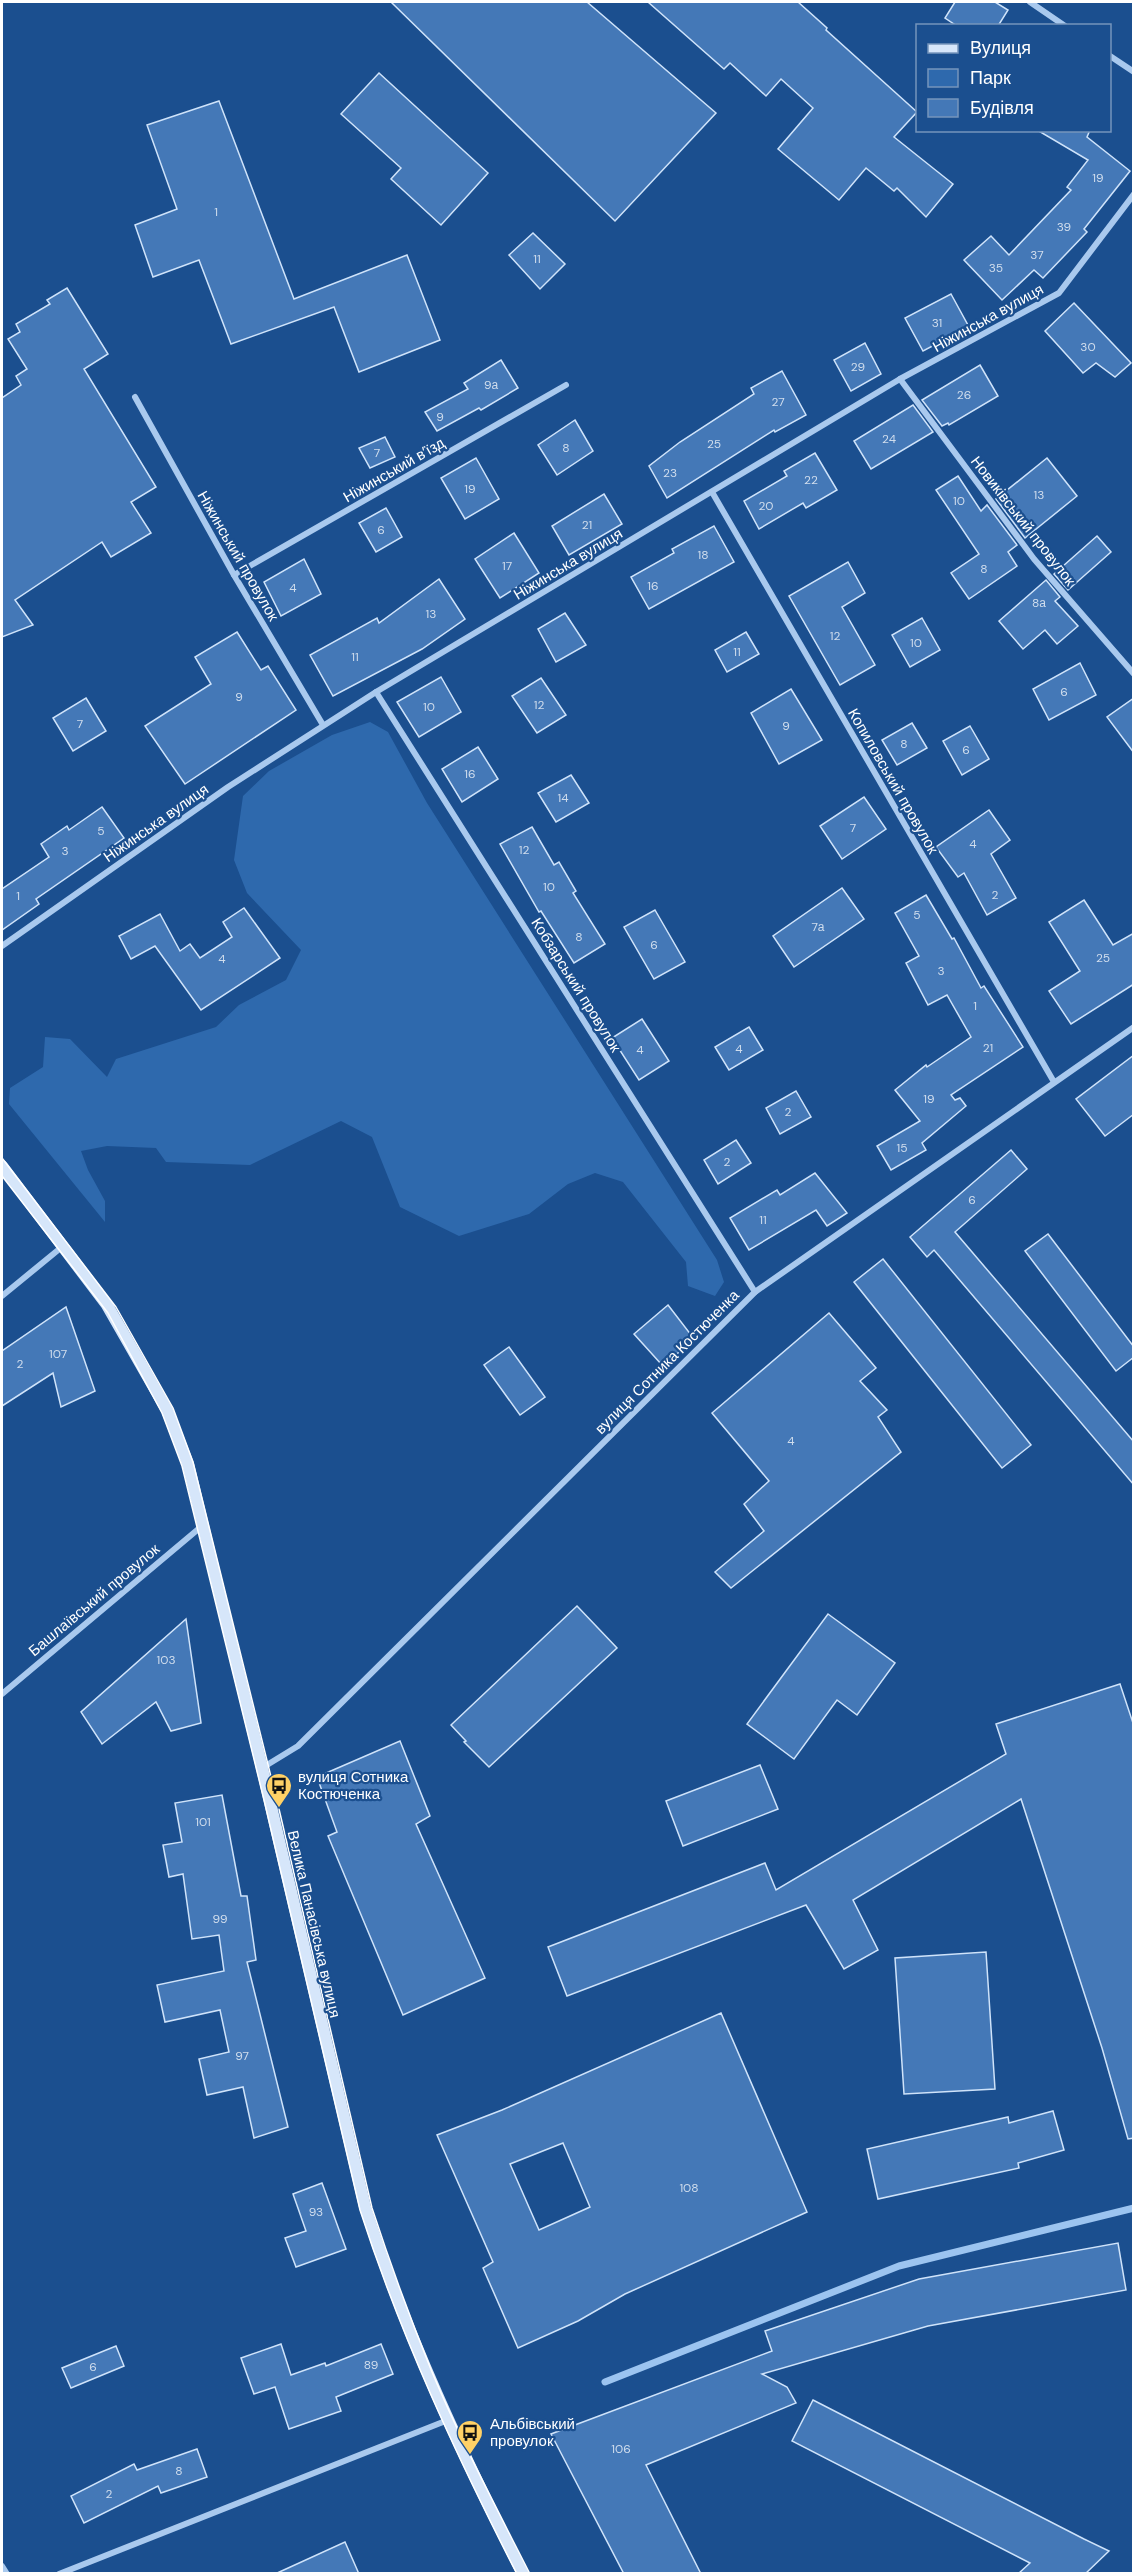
<svg xmlns="http://www.w3.org/2000/svg" width="1135" height="2575" font-family="'DM Sans',sans-serif">
<rect width="100%" height="100%" fill="#1b4f8f"/>
<polygon fill="#2e69ad" points="370,722 388,732 427,803 717,1260 724,1282 715,1296 688,1286 686,1262 623,1182 595,1173 568,1184 529,1214 459,1236 400,1207 372,1137 341,1121 250,1165 166,1162 156,1148 107,1146 81,1151 88,1170 105,1201 105,1222 9,1104 10,1088 43,1067 45,1037 70,1039 107,1077 116,1059 216,1027 239,1005 286,980 301,950 247,893 234,860 243,796 269,771 332,735"/>
<g fill="none" stroke-linecap="round" stroke-linejoin="round">
<polyline stroke="#9cc4f0" stroke-width="7" points="605,2382 899,2266 1134,2208"/>
</g>
<g fill="#4478b7" stroke="#cfe3fa" stroke-width="1.5" fill-rule="evenodd">
<polygon points="391,2 587,2 716,113 615,221"/>
<polygon points="648,2 798,2 827,28 826,30 917,112 894,137 953,184 926,217 897,188 894,191 866,168 839,200 778,149 813,108 781,79 766,96 730,63 724,69"/>
<polygon points="955,2 995,2 1008,10 998,26 957,26 945,18"/>
<polygon points="379,73 488,173 441,225 391,179 401,168 341,114"/>
<polygon points="219,101 294,299 407,255 440,340 359,372 334,307 231,344 199,260 153,277 135,225 177,209 147,125"/>
<polygon points="1037,130 1090,130 1087,137 1130,171 1084,229 1087,232 1043,278 1034,270 1002,300 964,260 991,236 1009,255 1071,190 1067,187 1088,160"/>
<polygon points="533,233 565,264 540,289 509,255"/>
<polygon points="67,288 108,354 84,369 156,487 131,502 151,533 111,557 102,542 15,600 33,625 2,637 2,398 21,385 16,376 27,369 8,339 20,332 16,324 50,304 47,300"/>
<polygon points="951,294 969,327 923,351 905,318"/>
<polygon points="1074,303 1131,363 1115,377 1096,363 1083,373 1045,331"/>
<polygon points="865,343 881,374 851,391 834,360"/>
<polygon points="501,360 518,388 481,410 479,408 437,431 425,412 468,389 464,383"/>
<polygon points="980,365 998,396 949,425 948,423 942,426 922,400"/>
<polygon points="782,371 806,415 775,432 774,430 667,498 649,466 680,442 754,394 751,388"/>
<polygon points="913,405 933,432 871,469 854,441"/>
<polygon points="575,420 593,451 557,475 538,445"/>
<polygon points="385,437 395,457 370,468 359,448"/>
<polygon points="815,453 837,490 806,508 803,503 759,529 744,501 787,476 784,471"/>
<polygon points="476,458 499,499 465,519 441,478"/>
<polygon points="1047,458 1077,496 1025,538 996,499"/>
<polygon points="958,476 981,511 987,505 1017,545 1008,552 1017,566 969,599 951,573 979,554 936,490"/>
<polygon points="604,494 622,524 569,555 552,526"/>
<polygon points="386,508 402,537 376,552 359,523"/>
<polygon points="714,526 734,562 649,609 631,577 674,553 672,549"/>
<polygon points="514,533 539,573 500,598 475,559"/>
<polygon points="1097,536 1111,552 1068,590 1054,574"/>
<polygon points="304,559 321,594 281,616 264,582"/>
<polygon points="848,562 865,593 842,607 875,665 840,685 789,596"/>
<polygon points="439,579 465,619 422,649 333,696 310,655 377,618 379,623"/>
<polygon points="1046,580 1060,597 1055,601 1078,626 1057,644 1045,630 1023,649 999,621"/>
<polygon points="565,613 586,645 556,662 538,629"/>
<polygon points="922,618 940,650 910,667 892,635"/>
<polygon points="237,632 261,670 268,666 296,710 185,784 145,726 211,684 195,657"/>
<polygon points="746,632 759,654 727,672 715,650"/>
<polygon points="1080,663 1096,695 1049,720 1033,689"/>
<polygon points="441,677 461,712 419,737 397,702"/>
<polygon points="541,678 566,715 537,733 512,696"/>
<polygon points="791,689 822,740 779,764 751,713"/>
<polygon points="86,698 106,731 73,751 53,718"/>
<polygon points="1134,698 1134,753 1107,717"/>
<polygon points="912,723 927,748 897,765 882,740"/>
<polygon points="970,726 989,759 962,775 943,741"/>
<polygon points="478,747 498,779 462,802 442,769"/>
<polygon points="571,775 589,803 556,822 538,793"/>
<polygon points="864,797 886,829 842,859 820,826"/>
<polygon points="102,807 124,838 36,899 39,904 2,930 2,889 49,857 41,844 67,826 69,830"/>
<polygon points="989,810 1010,840 991,854 1016,898 987,915 964,873 958,877 936,847"/>
<polygon points="532,827 554,865 559,862 576,891 573,893 605,944 574,963 541,911 539,912 500,844"/>
<polygon points="842,888 864,919 794,967 773,936"/>
<polygon points="926,895 952,939 954,938 981,988 984,986 1023,1047 951,1095 955,1100 960,1098 966,1106 922,1143 926,1150 891,1170 877,1146 920,1121 895,1090 926,1065 927,1067 971,1037 947,995 928,1005 906,963 919,956 895,913"/>
<polygon points="1084,900 1113,945 1134,933 1134,984 1071,1024 1049,991 1080,971 1049,922"/>
<polygon points="244,908 280,958 201,1010 155,946 131,959 119,936 160,914 180,951 190,944 200,958 232,937 223,922"/>
<polygon points="655,910 685,962 654,979 624,927"/>
<polygon points="642,1019 669,1061 639,1080 612,1038"/>
<polygon points="749,1027 763,1050 729,1070 715,1047"/>
<polygon points="1134,1055 1134,1114 1105,1136 1076,1099"/>
<polygon points="796,1091 811,1117 780,1134 766,1108"/>
<polygon points="736,1140 751,1163 718,1184 704,1160"/>
<polygon points="1011,1150 1027,1169 955,1232 1134,1442 1134,1485 934,1250 927,1257 910,1237"/>
<polygon points="815,1173 847,1213 827,1226 816,1210 749,1250 730,1218 777,1190 780,1195"/>
<polygon points="1048,1234 1134,1347 1134,1357 1116,1371 1025,1251"/>
<polygon points="883,1259 1031,1445 1002,1468 854,1282"/>
<polygon points="668,1305 695,1340 662,1365 634,1334"/>
<polygon points="66,1307 95,1391 61,1407 53,1373 2,1406 2,1351"/>
<polygon points="829,1313 876,1368 860,1381 887,1410 878,1417 901,1452 731,1588 715,1572 764,1531 744,1504 769,1481 712,1413"/>
<polygon points="509,1347 545,1397 520,1415 484,1365"/>
<polygon points="577,1606 617,1648 489,1767 464,1742 466,1741 451,1725"/>
<polygon points="828,1614 895,1663 857,1715 837,1700 794,1759 747,1724"/>
<polygon points="186,1619 201,1723 171,1731 156,1702 102,1744 81,1712"/>
<polygon points="1120,1684 1134,1726 1134,2138 1128,2139 1102,2048 1021,1799 853,1900 878,1950 844,1969 806,1905 567,1996 548,1947 765,1863 776,1890 1006,1754 996,1724"/>
<polygon points="400,1741 430,1816 416,1824 485,1978 403,2015 328,1836 337,1832 317,1777"/>
<polygon points="760,1765 778,1809 683,1846 666,1801"/>
<polygon points="222,1795 241,1896 247,1896 256,1960 247,1962 288,2127 254,2138 243,2087 207,2095 199,2059 229,2052 220,2010 165,2022 157,1985 224,1971 219,1935 192,1939 183,1874 169,1877 163,1845 182,1842 175,1803"/>
<polygon points="986,1952 995,2089 904,2094 895,1958"/>
<path d="M721,2013L807,2212L625,2294L578,2321L518,2348L483,2268L493,2262L437,2135L502,2110ZM563,2143L590,2207L539,2230L510,2164Z"/>
<polygon points="1053,2111 1064,2150 1018,2163 1019,2168 878,2199 867,2149 1008,2117 1009,2123"/>
<polygon points="322,2183 346,2249 296,2267 285,2238 306,2231 293,2194"/>
<polygon points="1118,2243 1126,2290 928,2326 762,2374 787,2387 796,2403 646,2465 701,2574 624,2574 551,2434 772,2351 765,2331 919,2279"/>
<polygon points="281,2344 291,2375 325,2363 326,2366 381,2344 393,2374 336,2397 341,2411 289,2429 275,2387 254,2394 241,2358"/>
<polygon points="116,2346 124,2366 71,2388 62,2368"/>
<polygon points="813,2400 1084,2539 1109,2551 1085,2574 1018,2574 1030,2563 792,2441"/>
<polygon points="197,2449 207,2477 161,2493 158,2486 84,2523 71,2496 134,2464 137,2470"/>
<polygon points="345,2542 359,2574 275,2574"/>
</g>
<g fill="none" stroke-linecap="round" stroke-linejoin="round">
<g stroke="#a9c9ee" stroke-width="6">
<polyline points="1030,2 1065,26"/>
<polyline points="1110,56 1134,72"/>
<polyline points="900,379 1034,559 1134,674"/>
<polyline points="135,397 234,575 323,725"/>
<polyline points="712,492 1054,1082"/>
<polyline points="234,575 566,385"/>
<polyline points="376,692 755,1292"/>
<polyline points="2,946 228,787 376,692 900,379 1059,293 1134,194"/>
<polyline points="2,1296 63,1246"/>
<polyline points="2,1694 202,1526"/>
<polyline points="262,1768 298,1746 755,1292 1134,1027"/>
<polyline points="2,2566 7,2574"/>
<polyline points="59,2574 448,2420"/>
</g>
<path stroke="#d6e6fa" stroke-width="12" d="M2,1166L107,1305L167,1410L188,1464L262,1768L365,2207C406,2335 462,2454 523,2574"/>
<g stroke="#fff" stroke-width="1.5">
<path d="M2,1158L116,1307L173,1408L193,1462L279,1809L372,2208C390,2263 410,2318 432,2372C461,2441 496,2507 530,2574"/>
<path d="M2,1176L108,1313L162,1413L182,1466L264,1800L360,2210C401,2337 456,2455 517,2574"/>
</g>
</g>
<defs>
<symbol id="bus-pin" viewBox="-11 -11 22 30"><path d="M0 17L-7.5 6A9.5 9.5 0 1 1 7.5 6Z" fill="#ffd166" stroke="#1b4f8f"/><path d="M-5-6H5V4H4V6H2V4H-2V6H-4V4H-5ZM-3.5-4V0h7V-4ZM-3.5 1.2v1.5H-2V1.2ZM2 1.2v1.5H3.5V1.2Z" fill="#111"/></symbol>
</defs>
<g fill-rule="evenodd">
<use href="#bus-pin" x="264" y="1771" width="30" height="40"/>
<use href="#bus-pin" x="455" y="2418" width="30" height="40"/>
</g>
<g text-anchor="middle" stroke-width="4.5" stroke-linejoin="round" paint-order="stroke">
<g font-size="12" fill="#d0dded">
<text x="1098" y="182">19</text>
<text x="216" y="216">1</text>
<text x="1064" y="231">39</text>
<text x="1037" y="259">37</text>
<text x="537" y="263">11</text>
<text x="996" y="272">35</text>
<text x="937" y="327">31</text>
<text x="1088" y="351">30</text>
<text x="858" y="371">29</text>
<text x="491" y="389">9а</text>
<text x="964" y="399">26</text>
<text x="778" y="406">27</text>
<text x="440" y="421">9</text>
<text x="889" y="443">24</text>
<text x="714" y="448">25</text>
<text x="566" y="452">8</text>
<text x="377" y="457">7</text>
<text x="670" y="477">23</text>
<text x="811" y="484">22</text>
<text x="470" y="493">19</text>
<text x="1039" y="499">13</text>
<text x="959" y="505">10</text>
<text x="766" y="510">20</text>
<text x="587" y="529">21</text>
<text x="381" y="534">6</text>
<text x="703" y="559">18</text>
<text x="507" y="570">17</text>
<text x="984" y="573">8</text>
<text x="653" y="590">16</text>
<text x="293" y="592">4</text>
<text x="1039" y="607">8а</text>
<text x="431" y="618">13</text>
<text x="835" y="640">12</text>
<text x="916" y="647">10</text>
<text x="737" y="656">11</text>
<text x="355" y="661">11</text>
<text x="1064" y="696">6</text>
<text x="239" y="701">9</text>
<text x="539" y="709">12</text>
<text x="429" y="711">10</text>
<text x="80" y="728">7</text>
<text x="786" y="730">9</text>
<text x="904" y="748">8</text>
<text x="966" y="754">6</text>
<text x="470" y="778">16</text>
<text x="563" y="802">14</text>
<text x="853" y="832">7</text>
<text x="101" y="835">5</text>
<text x="973" y="848">4</text>
<text x="524" y="854">12</text>
<text x="65" y="855">3</text>
<text x="549" y="891">10</text>
<text x="995" y="899">2</text>
<text x="18" y="900">1</text>
<text x="917" y="919">5</text>
<text x="818" y="931">7а</text>
<text x="579" y="941">8</text>
<text x="654" y="949">6</text>
<text x="1103" y="962">25</text>
<text x="222" y="963">4</text>
<text x="941" y="975">3</text>
<text x="975" y="1010">1</text>
<text x="988" y="1052">21</text>
<text x="739" y="1053">4</text>
<text x="640" y="1054">4</text>
<text x="929" y="1103">19</text>
<text x="788" y="1116">2</text>
<text x="902" y="1152">15</text>
<text x="727" y="1166">2</text>
<text x="972" y="1204">6</text>
<text x="763" y="1224">11</text>
<text x="58" y="1358">107</text>
<text x="20" y="1368">2</text>
<text x="791" y="1445">4</text>
<text x="166" y="1664">103</text>
<text x="203" y="1826">101</text>
<text x="220" y="1923">99</text>
<text x="242" y="2060">97</text>
<text x="689" y="2192">108</text>
<text x="316" y="2216">93</text>
<text x="371" y="2369">89</text>
<text x="93" y="2371">6</text>
<text x="621" y="2453">106</text>
<text x="179" y="2475">8</text>
<text x="109" y="2498">2</text>
</g>
<g font-size="15" fill="#fff" stroke="#1b4f8f">
<text transform="translate(988 318) rotate(-29)" y="5">Ніжинська вулиця</text>
<text transform="translate(394 470) rotate(-30)" y="5">Ніжинський в’їзд</text>
<text transform="translate(1023 521) rotate(52)" y="5">Новиківський провулок</text>
<text transform="translate(238 556) rotate(60)" y="5">Ніжинський провулок</text>
<text transform="translate(568 564) rotate(-31)" y="5">Ніжинська вулиця</text>
<text transform="translate(893 781) rotate(60)" y="5">Копиловський провулок</text>
<text transform="translate(156 823) rotate(-35)" y="5">Ніжинська вулиця</text>
<text transform="translate(576 985) rotate(58)" y="5">Кобзарський провулок</text>
<text transform="translate(667 1362) rotate(-45)" y="5">вулиця Сотника Костюченка</text>
<text transform="translate(94 1600) rotate(-40)" y="5">Башлаївський провулок</text>
<text transform="translate(314 1924) rotate(77)" y="5">Велика Панасівська вулиця</text>
</g>
<g font-size="15" fill="#fff" stroke="#1b4f8f" text-anchor="start">
<text x="298" y="1782">вулиця Сотника<tspan x="298" dy="17">Костюченка</tspan></text>
<text x="490" y="2429">Альбівський<tspan x="490" dy="17">провулок</tspan></text>
</g>
</g>
<rect width="1135" height="2575" fill="none" stroke="#ffffff" stroke-width="6"/>
<rect x="916" y="24" width="195" height="108" fill="#1b4f8f" stroke="#7695bc" stroke-width="1.5"/>
<rect x="928" y="44" width="30" height="9" fill="#d6e6fa" stroke="#7695bc" stroke-width="1.5"/>
<text x="970" y="54" font-size="18" fill="#ffffff">Вулиця</text>
<rect x="928" y="69" width="30" height="18" fill="#2e69ad" stroke="#7695bc" stroke-width="1.5"/>
<text x="970" y="84" font-size="18" fill="#ffffff">Парк</text>
<rect x="928" y="99" width="30" height="18" fill="#4478b7" stroke="#7695bc" stroke-width="1.5"/>
<text x="970" y="114" font-size="18" fill="#ffffff">Будівля</text>
</svg>
